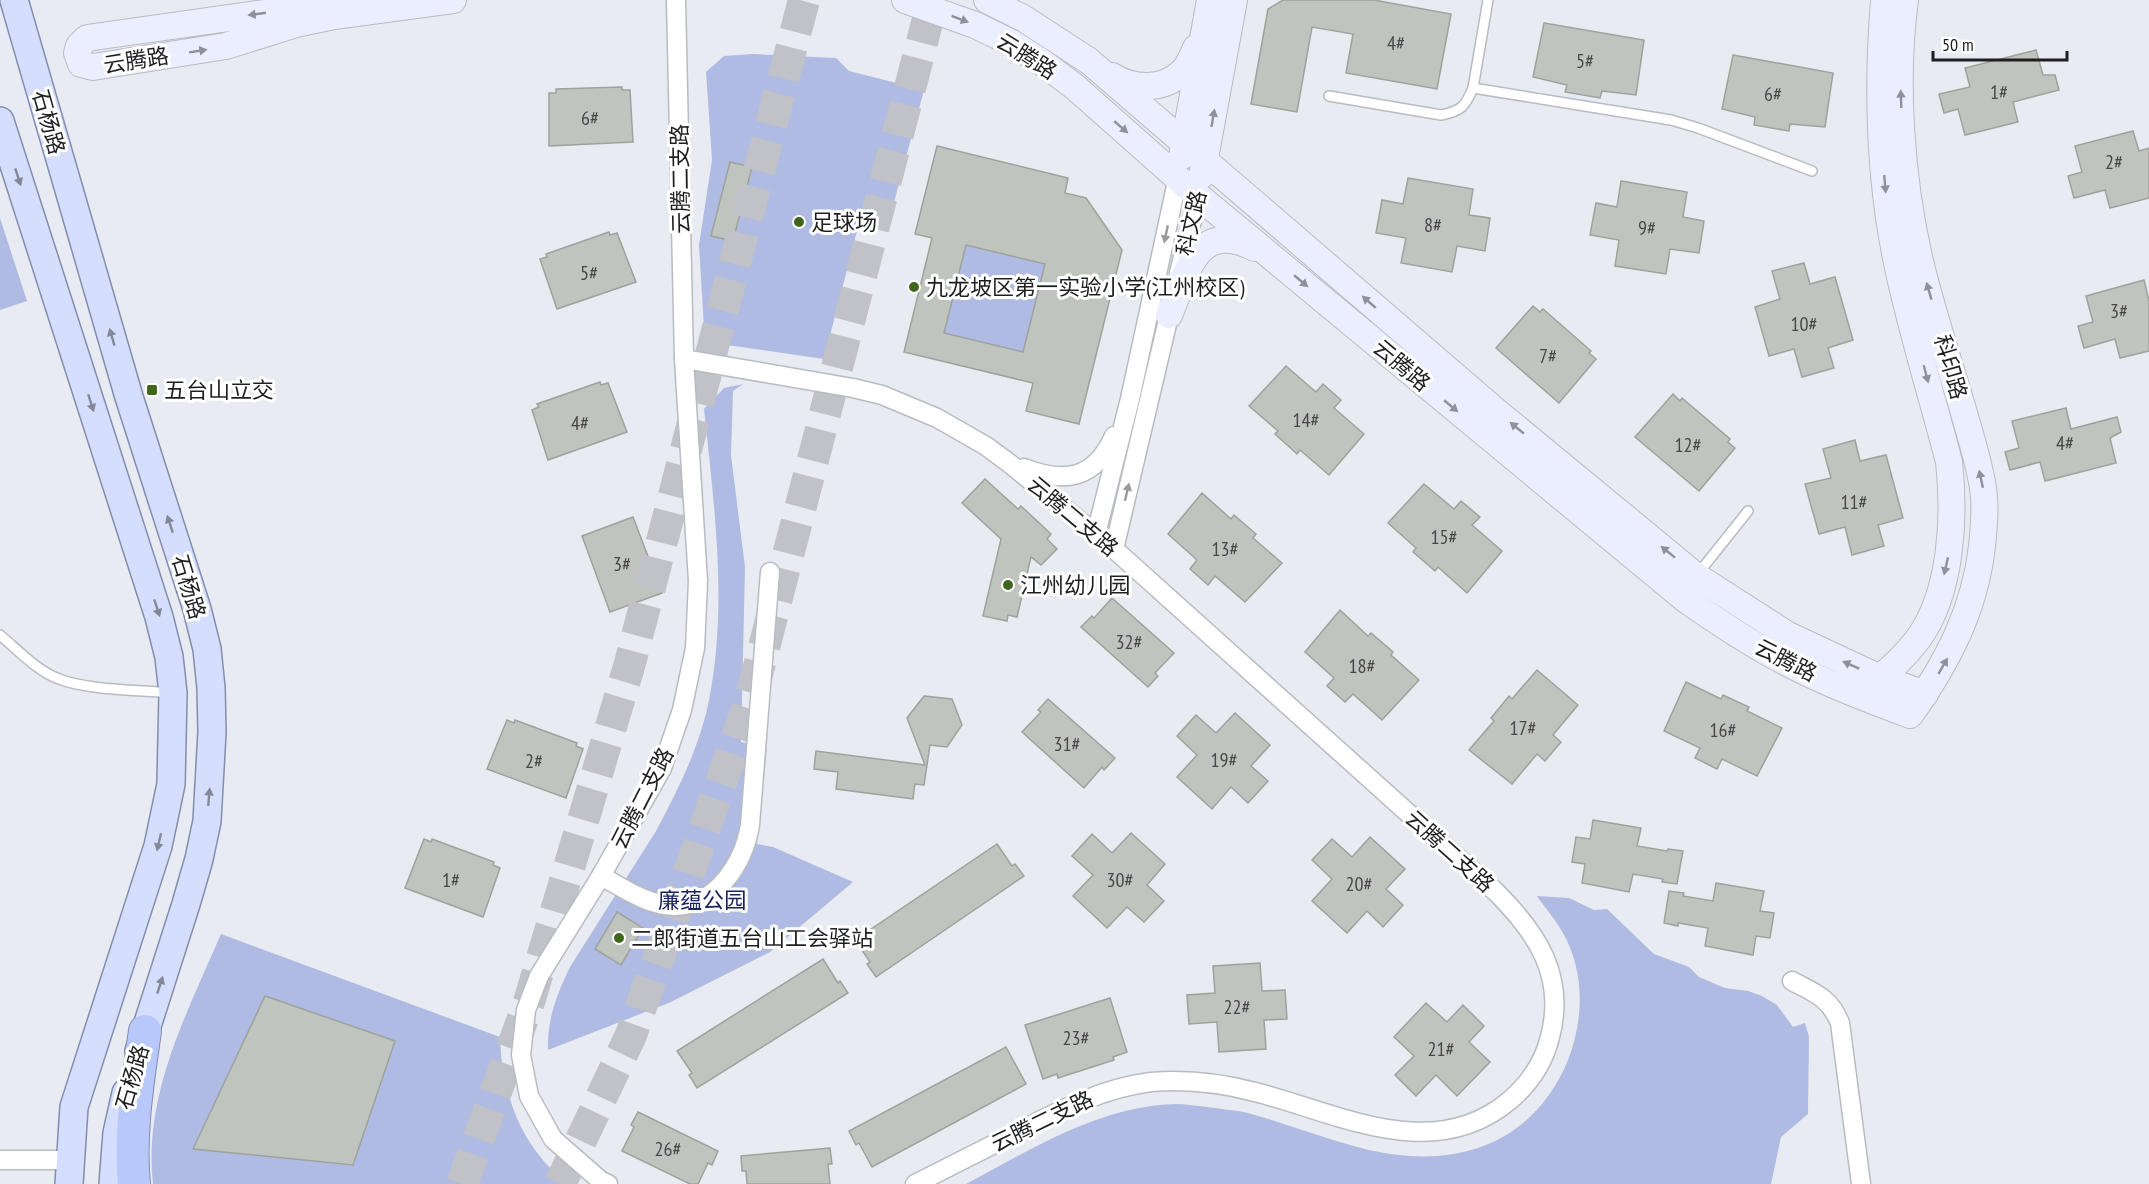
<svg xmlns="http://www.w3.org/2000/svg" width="2149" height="1184" font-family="'PT Sans Narrow','Noto Sans SC',sans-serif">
<rect width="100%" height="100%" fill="#e9ebf2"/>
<g fill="#afbbe2" fill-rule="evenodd">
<path d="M752,54L836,58L849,71L924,90L893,206L865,200L824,359L720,344L704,328L699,245L712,160L706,72L724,56ZM730,162L752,168L732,241L711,235Z"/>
<polygon points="0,218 27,301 0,310"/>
<polygon points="966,245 1045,264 1023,352 944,333"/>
<path d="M743,384L733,391L731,455L745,567L741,742L767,747L757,844L773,847L853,882L770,952L671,1002L548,1050C547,1019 557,994 570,967L656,831C678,790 700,746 709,700C728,604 714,505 704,409L724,388Z"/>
<path d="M1537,896L1569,898L1594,910L1607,909L1654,954L1689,967L1699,977L1725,988L1748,991L1762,996L1777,1005L1793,1027L1805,1023L1809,1037L1808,1114L1781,1137L1771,1184H966C1032,1149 1099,1106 1176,1104C1186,1104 1197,1106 1207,1107C1220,1109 1235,1110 1248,1113C1288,1124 1328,1140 1369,1150C1455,1170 1533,1145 1568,1060C1584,1019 1585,972 1563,933C1556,920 1545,908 1537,896Z"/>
<path d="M221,934L500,1037C502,1095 521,1147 568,1184H153C143,1095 187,1013 221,934Z"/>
</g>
<g fill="#c0c4be" stroke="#9ea29c" stroke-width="1.5" fill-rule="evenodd">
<polygon points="1283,0 1374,0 1451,14 1437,89 1346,73 1353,34 1312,27 1297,112 1251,104 1268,9"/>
<polygon points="1544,23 1644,40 1636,95 1602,91 1600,98 1565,92 1567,85 1533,77"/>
<polygon points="2036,50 2043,75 2055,75 2059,90 2013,102 2018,122 1965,135 1958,109 1944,113 1939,94 1970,87 1965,68"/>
<polygon points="1733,55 1833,73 1825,127 1790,124 1789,131 1754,125 1755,117 1722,109"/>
<polygon points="622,87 622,90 630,90 633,142 549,146 549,93 556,93 556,89"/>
<polygon points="2133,131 2139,151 2149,148 2149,198 2110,208 2105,190 2074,198 2068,176 2082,172 2075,146"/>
<path d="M937,146L1068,178L1065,193L1086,198L1122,250L1079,424L1026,411L1033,383L904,352L932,238L915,234ZM966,245L1045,264L1023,352L944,333Z"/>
<polygon points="730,162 752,167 733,241 711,236"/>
<polygon points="1408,178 1473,189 1469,215 1490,218 1485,251 1457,246 1452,272 1401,263 1406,238 1376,233 1382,200 1403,204"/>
<polygon points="1621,181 1687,192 1683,217 1704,221 1699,253 1670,249 1666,274 1615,266 1619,240 1590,235 1596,203 1617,207"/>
<polygon points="609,232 610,235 617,233 636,282 557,309 540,259 547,257 546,254"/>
<polygon points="1804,263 1810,284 1835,277 1853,340 1828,348 1834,368 1802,377 1794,349 1769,356 1755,307 1780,299 1772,271"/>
<polygon points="2144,280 2149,301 2149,351 2120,358 2115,339 2084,348 2078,326 2093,322 2086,296"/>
<polygon points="1533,306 1540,312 1543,309 1591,351 1589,353 1596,359 1559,403 1496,348"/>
<polygon points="1286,366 1316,392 1323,384 1341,400 1334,408 1364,434 1329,475 1300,450 1297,454 1275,434 1278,431 1249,406"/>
<polygon points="600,382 601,385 608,383 627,432 548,460 532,410 539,407 537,404"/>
<polygon points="1673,394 1680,401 1682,398 1730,439 1728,442 1735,448 1699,491 1635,437"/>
<polygon points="2066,408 2071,429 2117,417 2121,432 2110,438 2116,463 2045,481 2040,462 2010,470 2005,452 2019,448 2012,421"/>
<polygon points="1855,440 1860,461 1886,455 1903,518 1878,525 1884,546 1852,555 1845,527 1819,534 1805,484 1831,478 1823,449"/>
<polygon points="985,479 1018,509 1021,506 1051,534 1047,539 1057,549 1041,565 1031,557 1017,617 1008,615 1007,621 983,616 1001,539 962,503"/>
<polygon points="1424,484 1454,509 1461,501 1480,517 1472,525 1502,551 1467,593 1438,567 1435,571 1413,552 1416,548 1388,523"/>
<polygon points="1202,493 1231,519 1234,515 1256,534 1253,538 1282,563 1245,602 1215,576 1208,585 1190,569 1197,560 1168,534"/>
<polygon points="633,517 662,593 610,612 582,536"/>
<polygon points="1112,598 1174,653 1155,673 1158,676 1148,687 1081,627 1092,616 1094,618"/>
<polygon points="1340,610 1368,636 1371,633 1393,652 1391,655 1419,680 1382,720 1353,694 1345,702 1327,686 1334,678 1305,652"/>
<polygon points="1537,670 1578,705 1553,735 1561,742 1545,761 1537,754 1512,784 1469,750 1494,721 1491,718 1509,696 1512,699"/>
<polygon points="1686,682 1721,699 1723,695 1749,707 1747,711 1782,728 1757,776 1722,759 1717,769 1695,758 1700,748 1664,731"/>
<polygon points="924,696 952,699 962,725 947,747 930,745 924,785 915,784 913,799 836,789 838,772 814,769 816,751 925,765 907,718"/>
<polygon points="1048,699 1115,758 1104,770 1102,767 1084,788 1022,732 1041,712 1038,710"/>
<polygon points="1235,713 1270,745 1251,766 1268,781 1248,803 1231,787 1212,809 1177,777 1197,755 1177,736 1196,715 1216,733"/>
<polygon points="507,720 514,723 515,720 577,743 576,746 583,749 566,798 487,769"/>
<polygon points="1593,820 1641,828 1637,846 1667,851 1668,849 1683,851 1677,884 1662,882 1663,879 1633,874 1629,892 1582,883 1585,864 1572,862 1576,837 1590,839"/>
<polygon points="1131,833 1165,864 1147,885 1164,901 1144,922 1127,907 1107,928 1073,896 1093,875 1072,856 1092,834 1112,853"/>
<polygon points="1370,837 1405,869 1386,889 1403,905 1383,927 1367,911 1347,933 1312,901 1332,879 1312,860 1332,839 1352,857"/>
<polygon points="424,839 431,842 432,839 494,862 493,865 500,868 483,917 405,888"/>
<polygon points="997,844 1012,866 1015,864 1024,876 876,977 867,964 870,962 855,940"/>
<polygon points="1716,883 1764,891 1760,911 1774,913 1770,938 1756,936 1753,955 1705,946 1708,928 1678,923 1678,926 1664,923 1669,891 1684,893 1683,896 1713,901"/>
<polygon points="617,912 643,928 621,965 595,949"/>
<polygon points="823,959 838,983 840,981 848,993 697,1088 689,1075 692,1073 677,1051"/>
<polygon points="1260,963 1262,991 1285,990 1287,1019 1264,1020 1266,1049 1219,1052 1217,1022 1189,1024 1187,995 1215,993 1213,966"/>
<polygon points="265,996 395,1041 353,1165 193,1149"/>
<polygon points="1110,998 1127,1052 1113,1057 1114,1060 1058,1078 1057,1074 1043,1079 1025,1025"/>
<polygon points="1426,1003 1447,1022 1463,1005 1484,1026 1469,1042 1490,1062 1457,1096 1436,1075 1416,1096 1395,1075 1414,1056 1394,1037"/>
<polygon points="1006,1047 1026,1084 872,1167 859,1143 856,1145 849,1131"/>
<polygon points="638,1112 718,1151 712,1165 708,1163 698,1184 690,1184 622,1151 634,1127 631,1125"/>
<polygon points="830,1148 832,1164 828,1164 830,1184 747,1184 746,1171 742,1171 741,1156"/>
</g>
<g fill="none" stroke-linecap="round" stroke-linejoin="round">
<g stroke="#c0c2c8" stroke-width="32" stroke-dasharray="32 16" stroke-linecap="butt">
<polyline points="462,1184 529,1002 630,663 804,0"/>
<polyline points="560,1184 631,1035 750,701 933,0"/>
</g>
<defs>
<g id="lane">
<polyline points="1473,88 1671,120 1698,128 1812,171"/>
<path d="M1329,96L1441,115C1461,111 1465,107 1473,88L1488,0"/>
<polyline points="1697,575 1748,511"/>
<path d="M0,635C18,650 37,671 59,679C87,690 139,690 170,693"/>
</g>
<g id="street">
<polyline points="1179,273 1198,196"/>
<path d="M684,359L853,388L882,395L937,418L986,446L1009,463L1114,549L1496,892C1537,933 1566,976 1550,1037C1544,1062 1529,1084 1509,1101C1432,1165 1338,1113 1255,1092C1221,1083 1186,1079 1151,1082C1103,1088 1063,1109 1020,1131C985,1149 950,1166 915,1184"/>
<path d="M1024,468C1065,484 1095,479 1114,436"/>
<polyline points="1096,534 1130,399 1178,177"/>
<polyline points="1114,549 1172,303"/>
<path d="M601,876C623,888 647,905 674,906C717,906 744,862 750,825L770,572"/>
<path d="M1792,981C1815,993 1830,998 1840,1023L1861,1184"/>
<polyline points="0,1160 69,1160"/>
<polyline points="608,1184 601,1181 553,1139 529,1096 521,1055 526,1010 539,976 601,876 662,768 682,710 695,648 698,581 684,359 676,0"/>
</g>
<g id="secondary">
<polyline points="357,0 87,38 79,46 77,53 81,64 93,67 226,46 296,24 334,16 453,0"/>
<path d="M905,0L975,25L1012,43L1043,63L1075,87L1198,196L1685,599C1715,620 1746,641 1778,658C1820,681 1865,698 1910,715C1947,663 1975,610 1982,546C1984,527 1986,507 1983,488C1979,462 1971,438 1964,413C1949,361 1931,309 1919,257C1901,178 1894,80 1905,0"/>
<polyline points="987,0 1023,18 1089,61 1497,412 1696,576 1788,635 1880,678 1925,694"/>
<path d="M1112,76C1133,89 1163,91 1182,72C1189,66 1192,56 1196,48"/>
<polyline points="1182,156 1210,0"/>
<polyline points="1202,175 1234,0"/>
<path d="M1169,315C1188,272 1196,219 1255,248"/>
<path d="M1868,687C1887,673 1904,658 1918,639C1952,593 1955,516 1949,462C1932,396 1911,330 1897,263C1879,177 1877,88 1884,0"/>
</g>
<g id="primary">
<polyline points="14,0 129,397 197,609 207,649 211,688 212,732 207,821 199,859 186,904 139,1051"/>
<polyline points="0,121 159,617 169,657 173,693 171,784 158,846 74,1107 69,1184"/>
<polyline points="113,1184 117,1133 126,1093"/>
</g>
<path id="highway" d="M134,1184C129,1133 138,1081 145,1031"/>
</defs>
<use href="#lane" stroke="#b9bbc2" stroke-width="12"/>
<use href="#street" stroke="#b9bbc2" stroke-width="21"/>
<use href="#secondary" stroke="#b9bbc2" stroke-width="28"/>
<use href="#primary" stroke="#838dae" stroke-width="30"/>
<use href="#highway" stroke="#838dae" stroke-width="34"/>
<use href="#lane" stroke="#fff" stroke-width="9"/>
<use href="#street" stroke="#fff" stroke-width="18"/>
<use href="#secondary" stroke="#eaeefe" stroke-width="26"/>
<use href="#primary" stroke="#d5defc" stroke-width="27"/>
<use href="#highway" stroke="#b9c8fa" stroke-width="32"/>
</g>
<defs><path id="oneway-solid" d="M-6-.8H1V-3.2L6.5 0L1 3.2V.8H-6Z" transform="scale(1.5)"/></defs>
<g fill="#8e919b">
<use href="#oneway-solid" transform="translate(257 14) rotate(172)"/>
<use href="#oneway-solid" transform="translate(960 19) rotate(21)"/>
<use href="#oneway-solid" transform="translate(198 51) rotate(-9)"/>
<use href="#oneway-solid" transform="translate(1901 99) rotate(-92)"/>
<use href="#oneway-solid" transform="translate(1213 118) rotate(-80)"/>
<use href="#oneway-solid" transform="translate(1121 127) rotate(41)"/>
<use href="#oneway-solid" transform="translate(1885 184) rotate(85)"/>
<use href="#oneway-solid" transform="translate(1301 281) rotate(40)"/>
<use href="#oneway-solid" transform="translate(1929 291) rotate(-106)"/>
<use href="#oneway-solid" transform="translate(1369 302) rotate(-139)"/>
<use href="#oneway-solid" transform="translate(1926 374) rotate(75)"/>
<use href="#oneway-solid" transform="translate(1451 406) rotate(40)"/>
<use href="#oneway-solid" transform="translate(1517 428) rotate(-141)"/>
<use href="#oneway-solid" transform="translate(1981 479) rotate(-102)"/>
<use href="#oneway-solid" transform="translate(1668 552) rotate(-141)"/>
<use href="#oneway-solid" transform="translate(1946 566) rotate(103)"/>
<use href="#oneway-solid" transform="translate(1851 665) rotate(-156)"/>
<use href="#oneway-solid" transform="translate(1943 666) rotate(-60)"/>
</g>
<g fill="#838899">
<use href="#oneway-solid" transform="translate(18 177) rotate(72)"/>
<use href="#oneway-solid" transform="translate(112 337) rotate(-106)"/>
<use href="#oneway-solid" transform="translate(91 403) rotate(72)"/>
<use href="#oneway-solid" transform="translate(170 524) rotate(-108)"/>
<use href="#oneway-solid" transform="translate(157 608) rotate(72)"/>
<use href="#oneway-solid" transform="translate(209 797) rotate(-85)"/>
<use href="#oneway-solid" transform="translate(159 842) rotate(103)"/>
<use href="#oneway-solid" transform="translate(160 985) rotate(-72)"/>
</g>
<g fill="#9a9a9b">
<use href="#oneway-solid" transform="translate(1166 234) rotate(102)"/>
<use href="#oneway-solid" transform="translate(1127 492) rotate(-77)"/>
</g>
<g fill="#40651d" stroke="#fff" stroke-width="2">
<circle cx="799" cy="222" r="6"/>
<circle cx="914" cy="287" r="6"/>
<rect x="146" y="384" width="12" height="12" rx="3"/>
<circle cx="1008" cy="585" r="6"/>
<circle cx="619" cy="938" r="6"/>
</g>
<g text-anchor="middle" stroke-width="6" stroke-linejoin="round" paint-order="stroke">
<g font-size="20" fill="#464848">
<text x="1396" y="50">4#</text>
<text x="1585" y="68">5#</text>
<text x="1999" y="99">1#</text>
<text x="1773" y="101">6#</text>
<text x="590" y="125">6#</text>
<text x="2114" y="169">2#</text>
<text x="1433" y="232">8#</text>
<text x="1647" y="235">9#</text>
<text x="589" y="280">5#</text>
<text x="2119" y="318">3#</text>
<text x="1804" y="331">10#</text>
<text x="1548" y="363">7#</text>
<text x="1306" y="427">14#</text>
<text x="580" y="430">4#</text>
<text x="2065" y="450">4#</text>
<text x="1688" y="452">12#</text>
<text x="1854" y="509">11#</text>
<text x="1444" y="544">15#</text>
<text x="1225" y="556">13#</text>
<text x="622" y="571">3#</text>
<text x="1129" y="649">32#</text>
<text x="1362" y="673">18#</text>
<text x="1523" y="735">17#</text>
<text x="1723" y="737">16#</text>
<text x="1067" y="751">31#</text>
<text x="1224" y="767">19#</text>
<text x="534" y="768">2#</text>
<text x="451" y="887">1#</text>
<text x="1120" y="887">30#</text>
<text x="1359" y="891">20#</text>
<text x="1237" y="1014">22#</text>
<text x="1076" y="1045">23#</text>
<text x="1441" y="1056">21#</text>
<text x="668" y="1156">26#</text>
</g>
<g font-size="22" fill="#1e1f21" stroke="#fff">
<text transform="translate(1027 56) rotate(32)" y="8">云腾路</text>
<text transform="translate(136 60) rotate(-9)" y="8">云腾路</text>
<text transform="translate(49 122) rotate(74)" y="8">石杨路</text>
<text transform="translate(680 179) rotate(-91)" y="8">云腾二支路</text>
<text transform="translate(1191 223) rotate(-77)" y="8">科文路</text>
<text transform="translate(1402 365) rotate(40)" y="8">云腾路</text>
<text transform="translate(1951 367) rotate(74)" y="8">科印路</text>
<text transform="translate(1073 516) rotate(40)" y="8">云腾二支路</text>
<text transform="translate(189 587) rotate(73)" y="8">石杨路</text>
<text transform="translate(1786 660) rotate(27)" y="8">云腾路</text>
<text transform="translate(642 798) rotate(-63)" y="8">云腾二支路</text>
<text transform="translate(1450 851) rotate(42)" y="8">云腾二支路</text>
<text transform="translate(132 1077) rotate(-74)" y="8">石杨路</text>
<text transform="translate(1042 1121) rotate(-26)" y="8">云腾二支路</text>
</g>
<g font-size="22" fill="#1e1f21" stroke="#fff" text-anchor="start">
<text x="811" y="230">足球场</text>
<text x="926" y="295">九龙坡区第一实验小学(江州校区)</text>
<text x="164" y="398">五台山立交</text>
<text x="1020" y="593">江州幼儿园</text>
<text x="631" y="946">二郎街道五台山工会驿站</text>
</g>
<g font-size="22" fill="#1a2361" stroke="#fff">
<text x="702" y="908">廉蕴公园</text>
</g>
</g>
<path d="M1933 51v9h134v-9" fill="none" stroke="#1e1f21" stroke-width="3"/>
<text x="1942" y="51" font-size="18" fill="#1e1f21" stroke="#ffffff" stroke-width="4.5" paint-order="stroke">50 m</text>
</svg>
